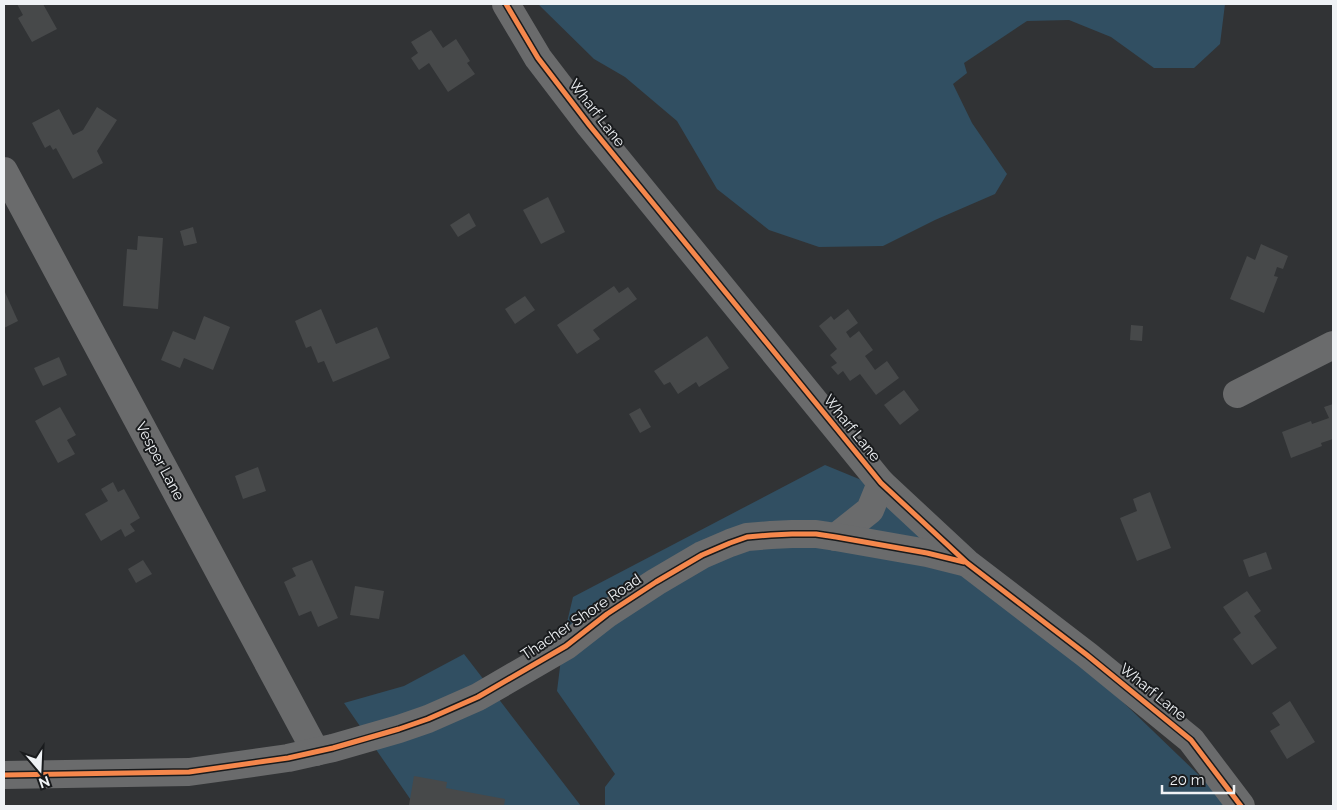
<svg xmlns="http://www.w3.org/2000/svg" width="1337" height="810" font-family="Raleway,sans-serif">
<rect width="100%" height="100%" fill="#313335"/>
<g fill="#314f62">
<polygon points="538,4 1225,4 1220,44 1194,68 1154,68 1111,37 1069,20 1027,21 964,63 967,73 953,84 972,123 1007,174 995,194 935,220 883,246 819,247 769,230 717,189 677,121 625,77 594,59"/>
<polygon points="825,465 915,502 1231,806 605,806 605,787 615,774 557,691 564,635 573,597"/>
<polygon points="464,654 581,806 415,806 344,703 404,686"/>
</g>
<g fill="#47494a">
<polygon points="17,4 43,4 57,29 32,42 18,18 23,15"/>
<polygon points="431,30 443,48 456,39 470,61 467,63 475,74 448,92 429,63 419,70 411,58 418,53 411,42"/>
<polygon points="97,107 117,120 97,151 103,163 73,179 56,148 53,150 50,145 45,148 32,123 59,109 73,135 83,130"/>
<polygon points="548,197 565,232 541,244 523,210"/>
<polygon points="469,213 476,226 458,237 450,225"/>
<polygon points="193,227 197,243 184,246 180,231"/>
<polygon points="138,236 163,238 158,309 123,306 127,249 137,250"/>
<polygon points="1261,244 1288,256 1283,269 1277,267 1274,276 1278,277 1264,313 1230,299 1247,256 1255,260"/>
<polygon points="614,286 619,293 628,287 637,299 593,330 600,339 577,354 557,325"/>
<polygon points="4,290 18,321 4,328"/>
<polygon points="525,296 535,310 515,324 505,309"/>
<polygon points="321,309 336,344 377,327 390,358 333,382 324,361 318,363 311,346 306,348 295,321"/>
<polygon points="848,309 858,323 846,332 850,338 859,331 873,350 865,356 875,370 887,361 899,378 876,395 860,374 850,381 843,371 838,375 831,367 837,363 830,355 837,349 819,326 831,316 834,320"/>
<polygon points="204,316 230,327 213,370 184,358 180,368 161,360 173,331 195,340"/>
<polygon points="1131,325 1143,326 1142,341 1130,340"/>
<polygon points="707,336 729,368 699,387 696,382 678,394 670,382 664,385 654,371"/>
<polygon points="59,357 67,375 43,386 34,368"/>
<polygon points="904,390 919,410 900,425 884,405"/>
<polygon points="1333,404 1333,439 1321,443 1322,446 1291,458 1282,432 1311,421 1312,424 1329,418 1324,407"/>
<polygon points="60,407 76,435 67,440 75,454 58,463 35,421"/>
<polygon points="640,408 651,427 640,433 629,414"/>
<polygon points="258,467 266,491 243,499 235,476"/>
<polygon points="113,482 118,492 124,489 140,518 130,524 135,531 125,537 121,529 101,541 85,514 108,501 101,489"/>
<polygon points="1150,492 1171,548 1137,561 1120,518 1137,511 1133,499"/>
<polygon points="1266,552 1272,569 1249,577 1243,560"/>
<polygon points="143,560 152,574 136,583 128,569"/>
<polygon points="312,560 338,618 318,627 311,611 299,616 284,582 296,576 292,568"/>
<polygon points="355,586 384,591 379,619 350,615"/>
<polygon points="1247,591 1261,611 1254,616 1277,648 1252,665 1233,639 1241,633 1223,607"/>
<polygon points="1290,701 1315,742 1287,759 1270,731 1280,725 1272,713"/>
<polygon points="414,776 447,782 446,788 505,799 504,806 415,806 409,805"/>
</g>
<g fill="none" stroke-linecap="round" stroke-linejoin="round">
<g stroke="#6a6b6c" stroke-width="28">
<polyline points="506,4 538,58 590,126 881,483 967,563 1087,655 1191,740 1241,806"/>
<polyline points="4,171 316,752"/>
<polyline points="1237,394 1333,345"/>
<polyline points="836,537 870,510 881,483"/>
<polyline points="4,775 189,772 288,758 333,748 399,729 428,719 478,697 566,646 607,614 656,582 702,555 730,543 747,537 771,535 792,534 816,534 836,537 927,553 963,562"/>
</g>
<defs>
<g id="cycleway">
<polyline points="506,4 538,58 590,126 881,483 967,563 1087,655 1191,740 1241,806"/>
<polyline points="4,775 189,772 288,758 333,748 399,729 428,719 478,697 566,646 607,614 656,582 702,555 730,543 747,537 771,535 792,534 816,534 836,537 927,553 964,562"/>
</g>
</defs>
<use href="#cycleway" stroke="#191b1d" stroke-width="8"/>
<use href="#cycleway" stroke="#f5874c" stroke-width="5"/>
</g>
<g text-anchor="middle" stroke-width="4" stroke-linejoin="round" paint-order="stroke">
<g font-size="15" fill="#eff2f5" stroke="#191b1d">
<text transform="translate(597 113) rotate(52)" y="5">Wharf Lane</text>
<text transform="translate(852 428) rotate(51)" y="5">Wharf Lane</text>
<text transform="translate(160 461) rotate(62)" y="5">Vesper Lane</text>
<text transform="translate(581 617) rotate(-34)" y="5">Thacher Shore Road</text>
<text transform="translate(1153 692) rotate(39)" y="5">Wharf Lane</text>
</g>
</g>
<rect width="1337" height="810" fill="none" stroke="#eff2f5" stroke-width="10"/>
<g transform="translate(40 770) rotate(161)" stroke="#191b1d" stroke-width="4" paint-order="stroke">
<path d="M0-4L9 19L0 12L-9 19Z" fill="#eff2f5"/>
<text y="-8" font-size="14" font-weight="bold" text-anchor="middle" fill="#eff2f5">N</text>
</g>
<path d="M1162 785v8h72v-8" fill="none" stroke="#eff2f5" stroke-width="2.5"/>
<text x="1170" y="785" font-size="15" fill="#eff2f5" stroke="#191b1d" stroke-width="4" paint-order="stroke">20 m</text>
</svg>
